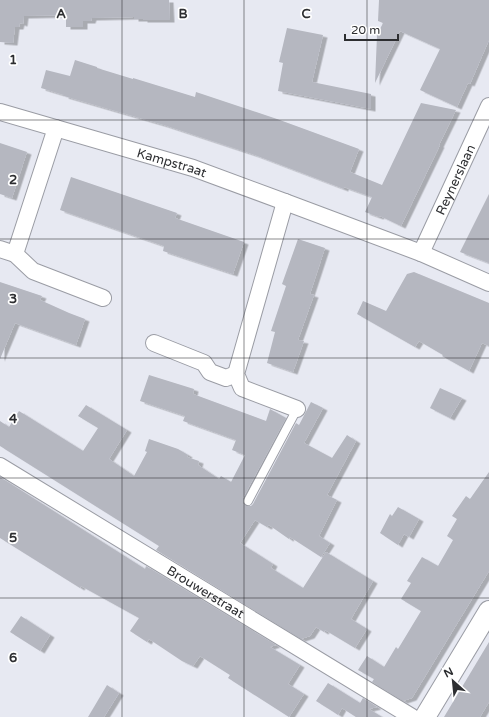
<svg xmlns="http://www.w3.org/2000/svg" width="489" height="717" font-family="'Varela Round',sans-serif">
<defs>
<filter id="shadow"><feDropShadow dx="4.5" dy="2.5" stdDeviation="0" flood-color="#0004"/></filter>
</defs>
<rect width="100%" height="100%" fill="#e7e9f2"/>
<g fill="#b5b7c0" filter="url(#shadow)">
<polygon points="0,0 169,0 170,20 143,20 143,19 134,19 134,17 92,18 91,21 83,21 83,27 66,27 66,15 24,16 23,24 20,23 19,27 15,27 13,43 0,42"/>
<polygon points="379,0 489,0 489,40 470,84 468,83 457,107 420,90 440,49 400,31 375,83 377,35 383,23 378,21"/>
<polygon points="287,28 323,35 312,82 371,94 371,109 278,91 283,63 279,62"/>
<polygon points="75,60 97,67 97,68 133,79 133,78 195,97 196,92 277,119 359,149 350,172 382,185 421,103 456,110 439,145 440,145 401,226 380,216 379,217 365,212 372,197 344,187 344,189 255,155 164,125 64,96 64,95 41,88 46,70 70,76"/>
<polygon points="0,143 27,152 12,198 0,194"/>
<polygon points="71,177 177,213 175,218 244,242 233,274 163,251 164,246 60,210"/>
<polygon points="489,194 489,263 460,252"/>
<polygon points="298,239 325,248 310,294 314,295 298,340 304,341 293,372 267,363 275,332 271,331 286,286 282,284"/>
<polygon points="414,272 489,303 489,346 482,343 469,371 442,356 443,355 419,341 415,347 357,314 363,301 386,311 407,274"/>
<polygon points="0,282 42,296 40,300 69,313 85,319 76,345 15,323 0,359"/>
<polygon points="149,375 194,389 193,394 266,421 270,409 286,418 243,498 243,504 246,506 251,506 253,504 296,423 299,425 311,402 323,408 304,443 332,458 347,435 356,441 327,495 337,500 319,536 330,543 321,557 290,537 289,539 269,525 267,527 255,520 240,543 273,564 271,568 303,588 326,552 373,581 351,619 367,629 355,648 325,630 324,632 316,627 310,636 301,639 156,550 159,546 0,446 0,421 9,427 19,411 83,451 98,428 78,416 86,405 127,430 109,459 134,476 147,452 145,451 149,439 178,449 188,455 187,457 199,461 198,465 219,479 221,476 231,482 245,455 232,450 236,440 183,421 185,416 140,401"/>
<polygon points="440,388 462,398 450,418 430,408"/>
<polygon points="489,472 489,571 412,698 403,701 372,682 374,679 358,670 367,656 384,667 396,647 398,649 421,611 401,599 411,583 407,581 422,557 438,566 453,540 447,536 457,519 452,516 466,496 470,499"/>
<polygon points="0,477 145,569 146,566 276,645 270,647 300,665 288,684 304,694 289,717 228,678 230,675 200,656 193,666 182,661 149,639 147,642 130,631 139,618 81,586 80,588 0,538"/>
<polygon points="398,507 419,519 409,537 404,534 398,545 380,533 390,514 392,516"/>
<polygon points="21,616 50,635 40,651 10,632"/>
<polygon points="489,642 489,702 480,717 444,717"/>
<polygon points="328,683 360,703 363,698 377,707 369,709 382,717 356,717 342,708 338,715 332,711 316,701"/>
<polygon points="107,685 119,693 104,717 88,717"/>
</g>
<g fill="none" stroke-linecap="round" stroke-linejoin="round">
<defs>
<polyline id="service" points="248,501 297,409"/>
<g id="minor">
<path id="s1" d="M0,112L193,168L285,202L421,253L489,283"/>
<polyline points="285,202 236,374 242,388 297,409"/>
<polyline points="0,249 15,254 33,271 103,298"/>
<path id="s2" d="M421,253L489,106"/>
<polyline points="15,254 56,128"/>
<polyline points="154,343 204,363 210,372 226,378 236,374"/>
<path id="s3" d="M0,466L412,717"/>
</g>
<polyline id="tertiary" points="425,717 489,611"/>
</defs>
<use href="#service" stroke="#9a9ca4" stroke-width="10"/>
<use href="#minor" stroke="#9a9ca4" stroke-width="18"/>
<use href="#tertiary" stroke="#9a9ca4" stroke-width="22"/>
<use href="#service" stroke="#fff" stroke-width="8"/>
<use href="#minor" stroke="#fff" stroke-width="16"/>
<use href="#tertiary" stroke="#fff" stroke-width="20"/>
</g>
<path fill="none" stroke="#2d2e31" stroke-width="1" stroke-opacity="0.55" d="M122,0V717M244,0V717M367,0V717M0,120H489M0,239H489M0,358H489M0,478H489M0,598H489"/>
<g text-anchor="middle" stroke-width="3.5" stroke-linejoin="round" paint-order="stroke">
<g font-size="13" fill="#2d2e31" stroke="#fff">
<text dy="5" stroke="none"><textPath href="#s1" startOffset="179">Kampstraat</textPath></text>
<text dy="5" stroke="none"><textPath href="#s2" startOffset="81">Reynerslaan</textPath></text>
<text dy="5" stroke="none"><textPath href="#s3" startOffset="241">Brouwerstraat</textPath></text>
</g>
</g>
<g font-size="13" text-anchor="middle" font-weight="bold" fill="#2d2e31" stroke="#fff" stroke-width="3.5" stroke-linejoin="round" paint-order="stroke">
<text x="61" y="18">A</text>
<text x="183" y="18">B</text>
<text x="306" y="18">C</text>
<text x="13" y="64">1</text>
<text x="13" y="184">2</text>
<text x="13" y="303">3</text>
<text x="13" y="423">4</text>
<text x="13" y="542">5</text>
<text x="13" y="662">6</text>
</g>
<g transform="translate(453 681) rotate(333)" stroke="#ffffff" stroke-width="3" paint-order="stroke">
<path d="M0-3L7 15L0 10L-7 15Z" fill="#2d2e31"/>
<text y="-6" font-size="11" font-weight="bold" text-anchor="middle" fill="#2d2e31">N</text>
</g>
<path d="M345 34v6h53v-6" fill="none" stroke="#2d2e31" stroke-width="2"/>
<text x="351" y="34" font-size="12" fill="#2d2e31" stroke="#ffffff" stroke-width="3" paint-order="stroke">20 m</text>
</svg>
